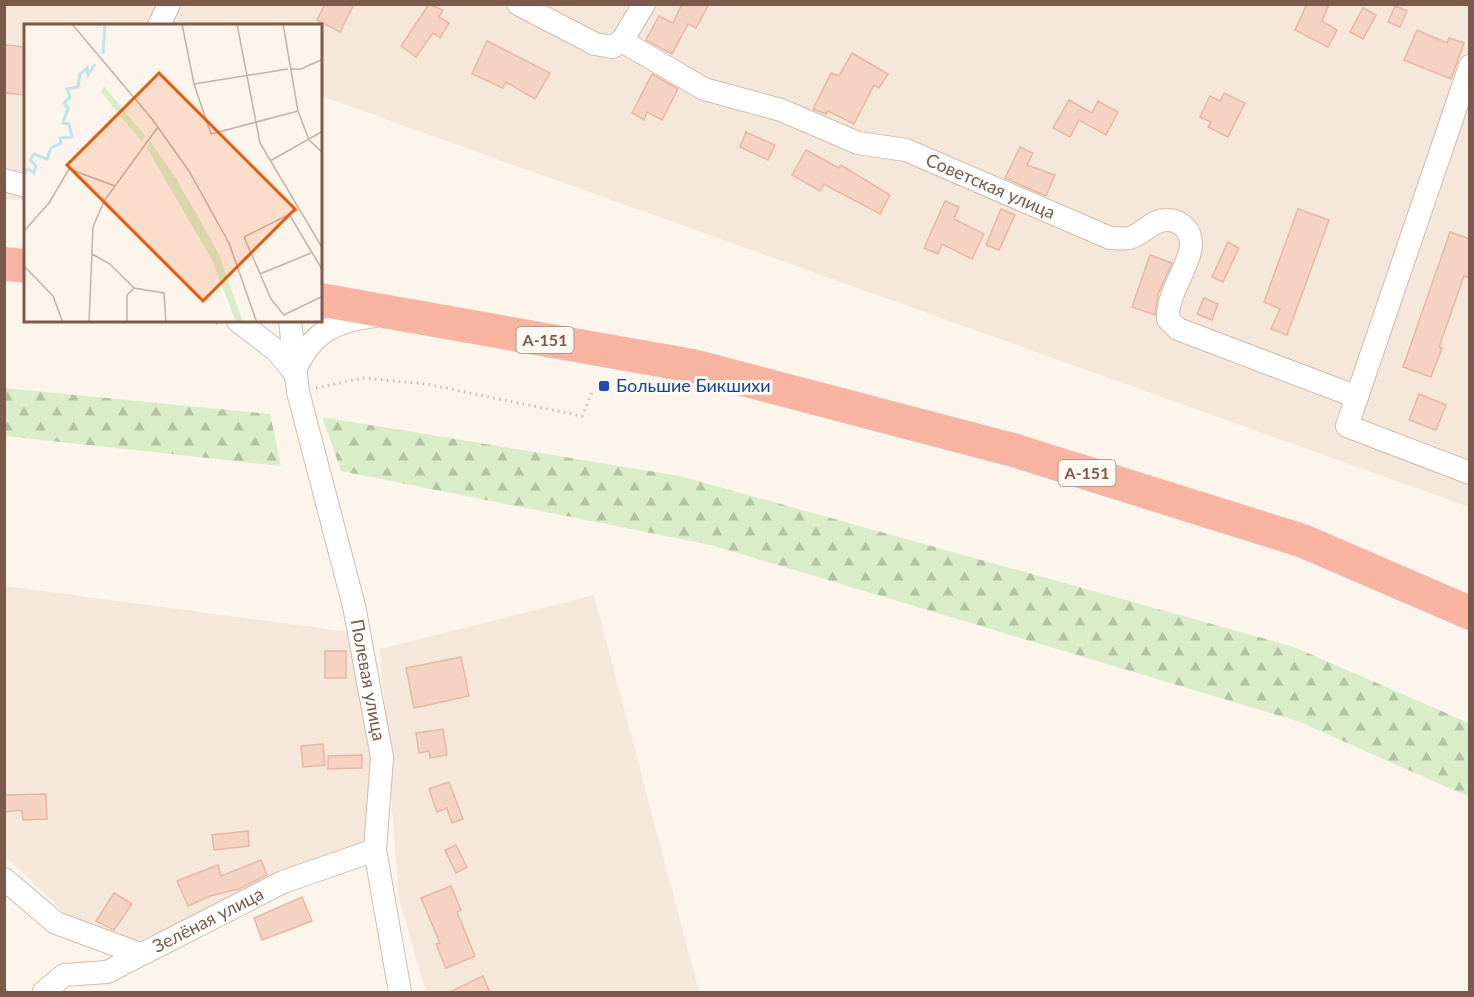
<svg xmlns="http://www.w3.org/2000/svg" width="1474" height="997" font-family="Lato,sans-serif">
<defs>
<pattern id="forest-firs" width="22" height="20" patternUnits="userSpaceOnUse" patternTransform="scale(1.5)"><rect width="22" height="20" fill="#d9edc8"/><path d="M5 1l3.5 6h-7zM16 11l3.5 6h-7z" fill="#b5c3a5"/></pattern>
</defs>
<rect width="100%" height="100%" fill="#fdf5eb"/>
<g fill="#f5e7d9">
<polygon points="4,5 1469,5 1469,507 321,96 321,26 26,26 25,201 5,199"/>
<polygon points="5,586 349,632 371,749 367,843 134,943 75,923 5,856"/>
<polygon points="594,595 699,992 426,992 399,899 380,649"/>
</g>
<g fill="url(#forest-firs)">
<polygon points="5,388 270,414 281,466 5,436"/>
<polygon points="322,417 680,476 1294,647 1469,723 1469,797 1300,722 711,545 341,471"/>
</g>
<g fill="#f4d3c2" stroke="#e7b8a1" stroke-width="1.5">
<polygon points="325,4 354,4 340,32 317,20"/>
<polygon points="429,4 443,10 439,17 449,23 440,38 433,33 416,57 401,46"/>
<polygon points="682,4 709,4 696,28 688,24 672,54 646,40 659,16 673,23"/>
<polygon points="1307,4 1329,4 1322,21 1337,30 1328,47 1295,30"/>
<polygon points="1395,6 1407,11 1400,27 1388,22"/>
<polygon points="1363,8 1376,15 1363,39 1350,32"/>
<polygon points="1417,30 1447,43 1449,38 1464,43 1451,79 1404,60"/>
<polygon points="487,41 550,73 535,99 506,82 503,88 472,74"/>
<polygon points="4,45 26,47 26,95 4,93"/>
<polygon points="852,53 888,74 879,88 874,85 854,124 828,111 826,114 813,109 831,73 839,76"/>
<polygon points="652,74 678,89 662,120 647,112 644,120 632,113"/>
<polygon points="1224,93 1245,103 1228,137 1208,127 1211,122 1200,117 1210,96 1220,101"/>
<polygon points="1069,100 1092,113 1098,101 1118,112 1106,135 1079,120 1070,137 1053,128"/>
<polygon points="746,132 775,145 768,160 740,147"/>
<polygon points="1020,147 1033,153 1027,165 1055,175 1046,196 1005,178"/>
<polygon points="806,150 839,168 841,165 890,195 880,214 824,184 820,191 792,175"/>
<polygon points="945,201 959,207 954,219 984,234 972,259 942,244 938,254 924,248"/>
<polygon points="1001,209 1015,215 999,250 986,245"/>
<polygon points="1298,209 1329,220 1287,335 1271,329 1280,309 1264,302"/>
<polygon points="1450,232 1470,239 1470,278 1464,276 1439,347 1442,348 1431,377 1403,367"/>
<polygon points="1228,242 1239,248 1223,282 1212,277"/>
<polygon points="1150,255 1172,263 1158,294 1155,315 1132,307"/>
<polygon points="1204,298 1218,304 1212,320 1197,314"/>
<polygon points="1419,394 1446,405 1436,430 1409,420"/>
<rect x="325" y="651" width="21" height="27"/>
<polygon points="461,657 469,696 414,708 406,668"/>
<polygon points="443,729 447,755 430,758 429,751 419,753 416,733"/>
<polygon points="323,744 325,765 303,767 301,746"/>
<polygon points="362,755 362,768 328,769 328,756"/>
<polygon points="449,782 463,819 452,823 447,808 437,812 429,789"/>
<polygon points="46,794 47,819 23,820 22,810 4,812 4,795"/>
<polygon points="248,831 249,846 214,850 212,835"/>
<polygon points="456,845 467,867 456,873 445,850"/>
<polygon points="261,860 267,875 239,889 210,896 188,906 177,881 218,865 221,876"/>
<polygon points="451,886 461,910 457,912 475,956 446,968 436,944 440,943 421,898"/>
<polygon points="114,893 132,904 114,930 96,921"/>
<polygon points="302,897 312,921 262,940 254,918"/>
<polygon points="483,976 490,993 448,993"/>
</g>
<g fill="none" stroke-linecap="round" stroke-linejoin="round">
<defs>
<g id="minor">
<polyline points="518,4 595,44 612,47 622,41"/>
<polyline points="159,26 169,4"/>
<path id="s1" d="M622,41L704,89L781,110L858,143L906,150L1110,238C1116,238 1123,239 1129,238C1143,235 1151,220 1166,220C1179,219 1191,230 1191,243C1191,266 1167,291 1168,319L1178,329L1357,397"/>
<polyline points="622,41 644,4"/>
<polyline points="1470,66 1347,426 1470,473"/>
<polyline points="4,180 26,186"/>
<polyline points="238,321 277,351 294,372"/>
<path id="s2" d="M290,321L298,392L354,606L382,757L375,850L400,992"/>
<path d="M294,372C311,333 335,320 376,316"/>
<polyline points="4,879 56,923 140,954"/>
<path id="s3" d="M44,992L64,975L107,972L283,882L375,850"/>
</g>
<g id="highway">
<polyline points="4,264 26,266"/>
<polyline points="321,300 693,366 1013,450 1303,541 1470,613"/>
</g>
</defs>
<use href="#minor" stroke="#d1bcaf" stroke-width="24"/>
<use href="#highway" stroke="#dad1cd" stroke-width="34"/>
<g stroke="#dab6a4" stroke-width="3" stroke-dasharray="1.5 4.5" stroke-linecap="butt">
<polyline points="211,321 221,325"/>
<polyline points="316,388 363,378 426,384 582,416 593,390"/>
<polyline points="4,984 6,992"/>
</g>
<use href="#minor" stroke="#fff" stroke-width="22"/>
<use href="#highway" stroke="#f9b3a1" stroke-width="33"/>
</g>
<rect fill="#1a4fb4" stroke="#fff9f3" stroke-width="2" x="598" y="380" width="12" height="12" rx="3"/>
<g text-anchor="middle" stroke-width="6" stroke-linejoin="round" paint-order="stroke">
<g fill="#fff9f3" stroke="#a38a7e" stroke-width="1.5">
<rect x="516.5" y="327" width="57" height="26" rx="4.5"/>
<rect x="1058.5" y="460" width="57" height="26" rx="4.5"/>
</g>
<g font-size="16" font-weight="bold" fill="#7b5a4c">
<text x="545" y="346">А-151</text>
<text x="1087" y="479">А-151</text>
</g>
<g font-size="18" fill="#7b5a4c" stroke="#fff9f3">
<text dy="6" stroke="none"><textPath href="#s1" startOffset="399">Советская улица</textPath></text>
<text dy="6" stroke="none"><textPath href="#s2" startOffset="368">Полевая улица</textPath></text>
<text dy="6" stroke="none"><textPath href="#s3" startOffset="183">Зелёная улица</textPath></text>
</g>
<g font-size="18" fill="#164399" stroke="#fff9f3" text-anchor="start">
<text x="616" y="392">Большие Бикшихи</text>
</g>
</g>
<g transform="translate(24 24)">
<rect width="298" height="298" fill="#fdf5eb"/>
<path d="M80,62L121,112L118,118L77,68ZM126,117L153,156L194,228L219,298H212L188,236L123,124Z" fill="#d9edc8"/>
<path fill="none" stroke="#bee5e9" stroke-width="3" d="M79,30L81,0M0,149L4,145L10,149L12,142L6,136L10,130L23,135L27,124L37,119L36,114L48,113L45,100L39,99L44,84L40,79L46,73L43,65L54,63L56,50L63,44L64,51L71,40"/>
<path fill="none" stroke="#c5b2a6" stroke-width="1.5" d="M48,0L128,95L165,147L205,219L233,299M158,0L170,60L187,110L274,87M213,0L236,119L299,225M259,0L274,87L285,116L299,129M267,45H277L299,35M170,60L264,45M246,137L299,107M274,186L220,213L247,275L260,291L299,272M265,190L299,247M0,207L25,179L45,145L91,162M68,230L86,240L110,264L140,269L142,299M0,242L29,272L39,299M236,250L287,229M65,299L69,203L80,177L134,103M103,299V271L110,264"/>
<path fill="#e8590c" fill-opacity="0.15" stroke="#e8590c" stroke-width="3" d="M135,49L271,185L179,277L43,141Z"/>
<rect width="298" height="298" fill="none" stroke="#7b5a4c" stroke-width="3"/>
</g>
<rect width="1474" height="997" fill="none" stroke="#7b5a4c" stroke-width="12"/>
</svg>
